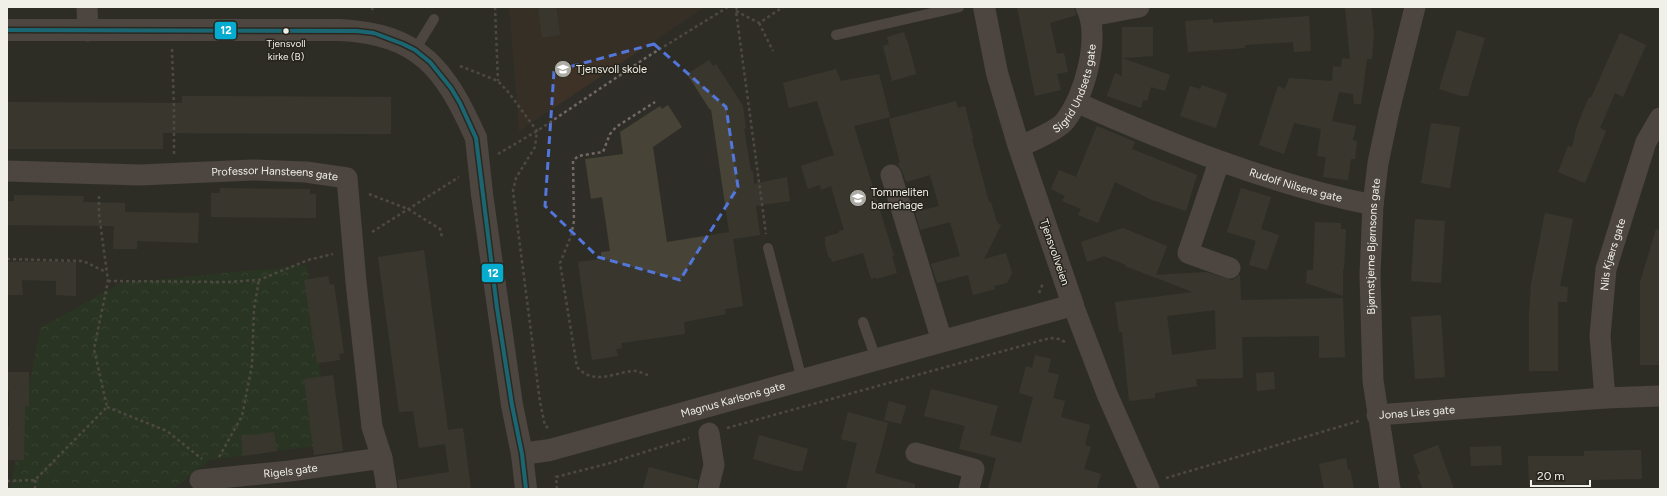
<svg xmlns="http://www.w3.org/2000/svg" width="1667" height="496" font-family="Figtree,sans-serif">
<defs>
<pattern id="park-crowns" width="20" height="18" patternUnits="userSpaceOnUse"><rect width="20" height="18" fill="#253e1d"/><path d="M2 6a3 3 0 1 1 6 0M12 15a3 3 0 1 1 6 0" fill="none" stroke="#455a3e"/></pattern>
</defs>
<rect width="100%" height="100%" fill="#2e2d27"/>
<polygon fill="#3e3226" points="509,7 705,7 519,131"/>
<polygon fill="url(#park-crowns)" points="307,265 329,444 210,460 173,489 10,489 40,328 121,283"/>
<g fill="#474437" fill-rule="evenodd">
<polygon points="538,7 556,7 560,35 542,38"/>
<polygon points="1017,7 1074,7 1076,15 1050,23 1057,54 1064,53 1068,72 1057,74 1061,90 1035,96"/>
<polygon points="1345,7 1371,7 1374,33 1372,59 1367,59 1361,104 1354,104 1353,94 1339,92 1332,121 1356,126 1353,140 1357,141 1355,159 1351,159 1348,180 1323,177 1326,157 1317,156 1321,129 1294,123 1284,154 1259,145 1278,86 1285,89 1289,78 1332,81 1333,66 1341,67 1342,58 1350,59"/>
<polygon points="1309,16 1311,51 1294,52 1293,42 1245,45 1245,48 1188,52 1185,21 1213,19 1213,23"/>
<polygon points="1122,27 1153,27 1153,56 1122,58"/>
<polygon points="1457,30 1485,38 1468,96 1461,96 1439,89"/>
<polygon points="904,32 906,40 907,39 916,74 892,81 883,46 889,44 887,37"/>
<polygon points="1620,33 1646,45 1623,97 1615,93 1600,128 1606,131 1585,183 1558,172 1568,146 1572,147 1577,126 1589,97 1591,98"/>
<polygon points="1122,58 1170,75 1165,91 1151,87 1147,101 1143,100 1141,108 1107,96 1115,73 1122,76"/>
<polygon points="709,60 713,66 716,64 743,106 746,128 744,129 751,171 753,171 754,184 787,177 790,201 756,206 760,235 733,239 743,306 725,309 726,314 684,322 685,334 621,343 622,348 616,349 618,356 592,360 578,262 601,259 601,252 610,251 602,197 591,199 585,159 623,154 620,132 660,106 662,109 668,105 682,127 653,147 667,242 729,232 711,109 710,110 687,74"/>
<polygon points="836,69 841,81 879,74 890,117 854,126 894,256 892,256 897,273 876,279 876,277 871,279 863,253 832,262 831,258 829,258 825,244 825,237 839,233 839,231 844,230 831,186 821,190 820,185 808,189 801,166 834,155 817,101 789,108 783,83"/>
<polygon points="1202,85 1227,94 1216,128 1180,116 1190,86 1200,89"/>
<polygon points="182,96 391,97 391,134 163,133 163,149 7,149 7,102 182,103"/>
<polygon points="956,101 958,108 965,106 973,138 972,139 989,202 991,202 997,223 1001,225 984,259 1006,253 1012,273 1007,283 994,286 995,289 973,295 968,275 937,283 931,264 960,256 950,222 920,230 915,212 939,206 930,175 906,182 902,171 897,163 900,163 889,119"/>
<polygon points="1431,123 1460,127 1450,188 1421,183"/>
<polygon points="1097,126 1135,142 1132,149 1197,175 1186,211 1152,200 1115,182 1098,223 1078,215 1081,209 1062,201 1065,196 1051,189 1059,170 1076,177"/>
<polygon points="220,188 310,189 310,194 316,194 316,218 211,217 211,193 220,193"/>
<polygon points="1241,188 1271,197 1261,229 1279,235 1267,270 1249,265 1256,241 1227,232"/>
<polygon points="14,195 84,196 83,202 125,203 125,212 199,213 198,243 137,241 137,249 113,249 114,226 7,225 7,201 14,201"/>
<polygon points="1545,213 1573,219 1560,286 1568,287 1567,302 1558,302 1558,371 1529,371 1529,314 1531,284"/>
<polygon points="1415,219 1445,221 1441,283 1411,281"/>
<polygon points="1315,222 1341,223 1341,229 1346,229 1344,269 1343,269 1343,296 1306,283 1307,270 1313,270"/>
<path d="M1123,228L1167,246L1156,275L1206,272L1232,280L1240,275L1241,300L1343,298L1345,357L1319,358V336L1242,337L1243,378L1196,379L1197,386L1155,393V398L1129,401L1122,332H1119L1115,302L1193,292L1125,266L1126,265L1104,256L1087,262L1081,242ZM1215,310L1216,349L1172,355L1167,316Z"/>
<polygon points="1656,229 1660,230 1660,365 1640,365 1640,282"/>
<polygon points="424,250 448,430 463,428 471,489 399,489 398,480 449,472 445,444 419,448 413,411 399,412 378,257"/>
<polygon points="59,261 58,262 76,262 76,296 56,295 56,281 22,280 23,295 7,295 7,262"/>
<polygon points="328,276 330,285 334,284 344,353 339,354 340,360 317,363 304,280"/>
<polygon points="1441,315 1445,377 1415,379 1411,317"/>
<polygon points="1035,355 1051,359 1048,372 1059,375 1053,398 1065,401 1061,417 1090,425 1085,445 1091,447 1084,469 1101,474 1097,489 988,489 996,458 959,449 965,426 924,416 931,389 998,406 990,435 1021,443 1033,397 1019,393 1026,366 1032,368"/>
<polygon points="7,372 29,372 29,406 25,406 24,460 7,460 7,426 9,426 9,391 7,391"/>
<polygon points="1274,372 1275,389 1257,391 1256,373"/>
<polygon points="333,375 343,451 314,455 304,379"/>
<polygon points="889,401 906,406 901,424 884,420"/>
<polygon points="848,412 888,423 875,473 915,484 915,489 846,489 857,443 841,439"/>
<polygon points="274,432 277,451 243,456 241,436"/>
<polygon points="759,435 808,449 802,471 796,471 753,459"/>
<polygon points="1438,445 1454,489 1423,489 1417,475 1420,474 1413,455"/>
<polygon points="1501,446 1502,465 1471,466 1470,447"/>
<polygon points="1641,450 1642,479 1586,480 1586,484 1529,485 1528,456 1584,456 1584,451"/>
<polygon points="1346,458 1348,470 1350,469 1354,489 1324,489 1319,464"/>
<polygon points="649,467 698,480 696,489 643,489"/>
</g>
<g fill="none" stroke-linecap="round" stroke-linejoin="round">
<g stroke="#736865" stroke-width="2.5" stroke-dasharray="3 3" stroke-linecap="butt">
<polyline points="372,7 373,13"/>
<polyline points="495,7 498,81"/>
<polyline points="737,7 736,11 766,234"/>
<polyline points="736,11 759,23 783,7"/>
<polyline points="759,23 773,51"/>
<polyline points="172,49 174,106 174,154"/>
<polyline points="460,66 498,81 509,93 537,131 535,147 516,178 513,191 540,402 545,426 549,428"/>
<polyline points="498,154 537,131 647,57 728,7"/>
<polyline points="369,194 408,209 440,229 442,237"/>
<polyline points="372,232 459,177"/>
<polyline points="7,259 83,261 106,272"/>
<polyline points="108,281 226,282 259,280 308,260 333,254"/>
<polyline points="1039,293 1043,283"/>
<path d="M648,375C644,374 639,371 636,371C616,371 595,387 577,367L560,263L571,236L574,221L573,161L578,156L603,152L610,134L616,127L655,102"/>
<polyline points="107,407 167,431 202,459"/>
<polyline points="727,428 1050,338 1059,339 1065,342"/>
<polyline points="219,457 242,416 252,365 254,309 259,280"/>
<polyline points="1166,478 1359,421"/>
<polyline points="35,480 35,489"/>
<polyline points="7,481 35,480 107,407 94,349 108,281 99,214 99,193"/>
<polyline points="557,489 556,477 610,463 689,438"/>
</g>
<g stroke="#72635f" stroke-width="10">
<polyline points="836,35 959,7"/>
<polyline points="415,50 434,19"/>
<polyline points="768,248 802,380"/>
<polyline points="863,322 876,359"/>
</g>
<g stroke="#72635f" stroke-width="21">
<polyline points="87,7 88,31"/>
<polyline points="1091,16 1139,7"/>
<path id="s1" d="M1078,103C1173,145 1270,184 1373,205"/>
<path id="s2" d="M1019,147C1030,142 1058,130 1065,121C1085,96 1101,36 1086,7"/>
<polyline points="1219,162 1188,253 1230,268"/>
<path id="s3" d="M7,171L140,175L253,170L306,172L347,178L356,282L372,427L382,458L387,489"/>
<polyline points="891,175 942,341"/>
<polyline points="1073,305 1107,394 1149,489"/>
<path id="s4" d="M1605,398L1600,336L1606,269L1646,142L1660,118"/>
<path id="s5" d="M1377,415L1605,398L1660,396"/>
<polyline points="916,453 974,469 969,489"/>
<path id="s6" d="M200,480L290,471L382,458"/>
<polyline points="708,489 714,465 709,433"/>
<path id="s7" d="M1390,489L1373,381L1370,275L1373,205L1378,163L1389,111L1415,7"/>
</g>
<g stroke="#72635f" stroke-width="22">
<path d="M7,30H340C420,34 445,69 476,138"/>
<polyline points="482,194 512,405 522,454 526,489"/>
<path id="s8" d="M522,454L550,450L1073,305L1019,147L997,73L984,7"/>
</g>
<polyline stroke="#72635f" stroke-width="22" points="476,138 482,194"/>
<defs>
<polyline id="bus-1" points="7,30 357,31 374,33 403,44 415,50 430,62 451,88 460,103 476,138 497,308 512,405 522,454 526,489"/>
</defs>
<use href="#bus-1" stroke="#27251b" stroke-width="7"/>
<use href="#bus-1" stroke="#06acd0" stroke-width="4"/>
</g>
<path d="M0 0H1667V496H0ZM654,44L726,107L738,187L680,280L598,257L545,206L554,71Z" fill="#2e2d27" fill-opacity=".55" fill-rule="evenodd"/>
<path fill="none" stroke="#5276dc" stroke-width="3" stroke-dasharray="8 5" stroke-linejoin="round" d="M654,44L726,107L738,187L680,280L598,257L545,206L554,71Z"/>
<defs>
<symbol id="school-disc" viewBox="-11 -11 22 22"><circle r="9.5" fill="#acaba4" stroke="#27251b"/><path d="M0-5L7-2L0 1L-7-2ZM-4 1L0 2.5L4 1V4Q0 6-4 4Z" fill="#fff"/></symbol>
</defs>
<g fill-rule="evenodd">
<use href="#school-disc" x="553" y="59" width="20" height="20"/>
<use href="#school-disc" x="848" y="188" width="20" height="20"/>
</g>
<circle fill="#f0efe8" stroke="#27251b" stroke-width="1.5" cx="286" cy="31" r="3.5"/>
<g text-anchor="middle" stroke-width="3" stroke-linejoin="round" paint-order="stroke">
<g font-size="10" fill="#f0efe8" stroke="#27251b">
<text x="286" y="47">Tjensvoll<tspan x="286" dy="13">kirke (B)</tspan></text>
</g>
<g font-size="11" fill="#f0efe8" stroke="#27251b" text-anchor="start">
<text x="576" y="73">Tjensvoll skole</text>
<text x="871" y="196">Tommeliten<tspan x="871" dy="13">barnehage</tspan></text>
</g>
<g font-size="11" fill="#f0efe8" stroke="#27251b">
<text dy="4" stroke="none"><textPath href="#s2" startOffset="87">Sigrid Undsets gate</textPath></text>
<text dy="4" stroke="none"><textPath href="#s3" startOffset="268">Professor Hansteens gate</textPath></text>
<text dy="4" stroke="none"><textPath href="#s1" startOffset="233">Rudolf Nilsens gate</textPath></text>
<text dy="4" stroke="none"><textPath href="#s7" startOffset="244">Bjørnstjerne Bjørnsons gate</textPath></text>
<text transform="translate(1055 252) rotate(71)" y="4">Tjensvollveien</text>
<text dy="4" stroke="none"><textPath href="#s4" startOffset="145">Nils Kjærs gate</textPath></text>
<text dy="4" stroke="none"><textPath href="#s8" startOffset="218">Magnus Karlsons gate</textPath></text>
<text dy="4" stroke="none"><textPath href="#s5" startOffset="40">Jonas Lies gate</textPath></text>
<text dy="4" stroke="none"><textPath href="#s6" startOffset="91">Rigels gate</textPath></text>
</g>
</g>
<g stroke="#27251b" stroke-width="1.5">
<rect x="214" y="21" width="23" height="19" rx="4" fill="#06acd0"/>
<rect x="481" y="263" width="23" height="20" rx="4" fill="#06acd0"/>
</g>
<g font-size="11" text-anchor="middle" font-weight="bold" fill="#fff">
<text x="226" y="34">12</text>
<text x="493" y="277">12</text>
</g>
<rect width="1667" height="496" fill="none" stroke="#f0efe8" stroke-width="16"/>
<path d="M1531 480v6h59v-6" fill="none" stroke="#f0efe8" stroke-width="2"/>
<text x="1537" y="480" font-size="12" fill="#f0efe8" stroke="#27251b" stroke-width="3" paint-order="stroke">20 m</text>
</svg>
